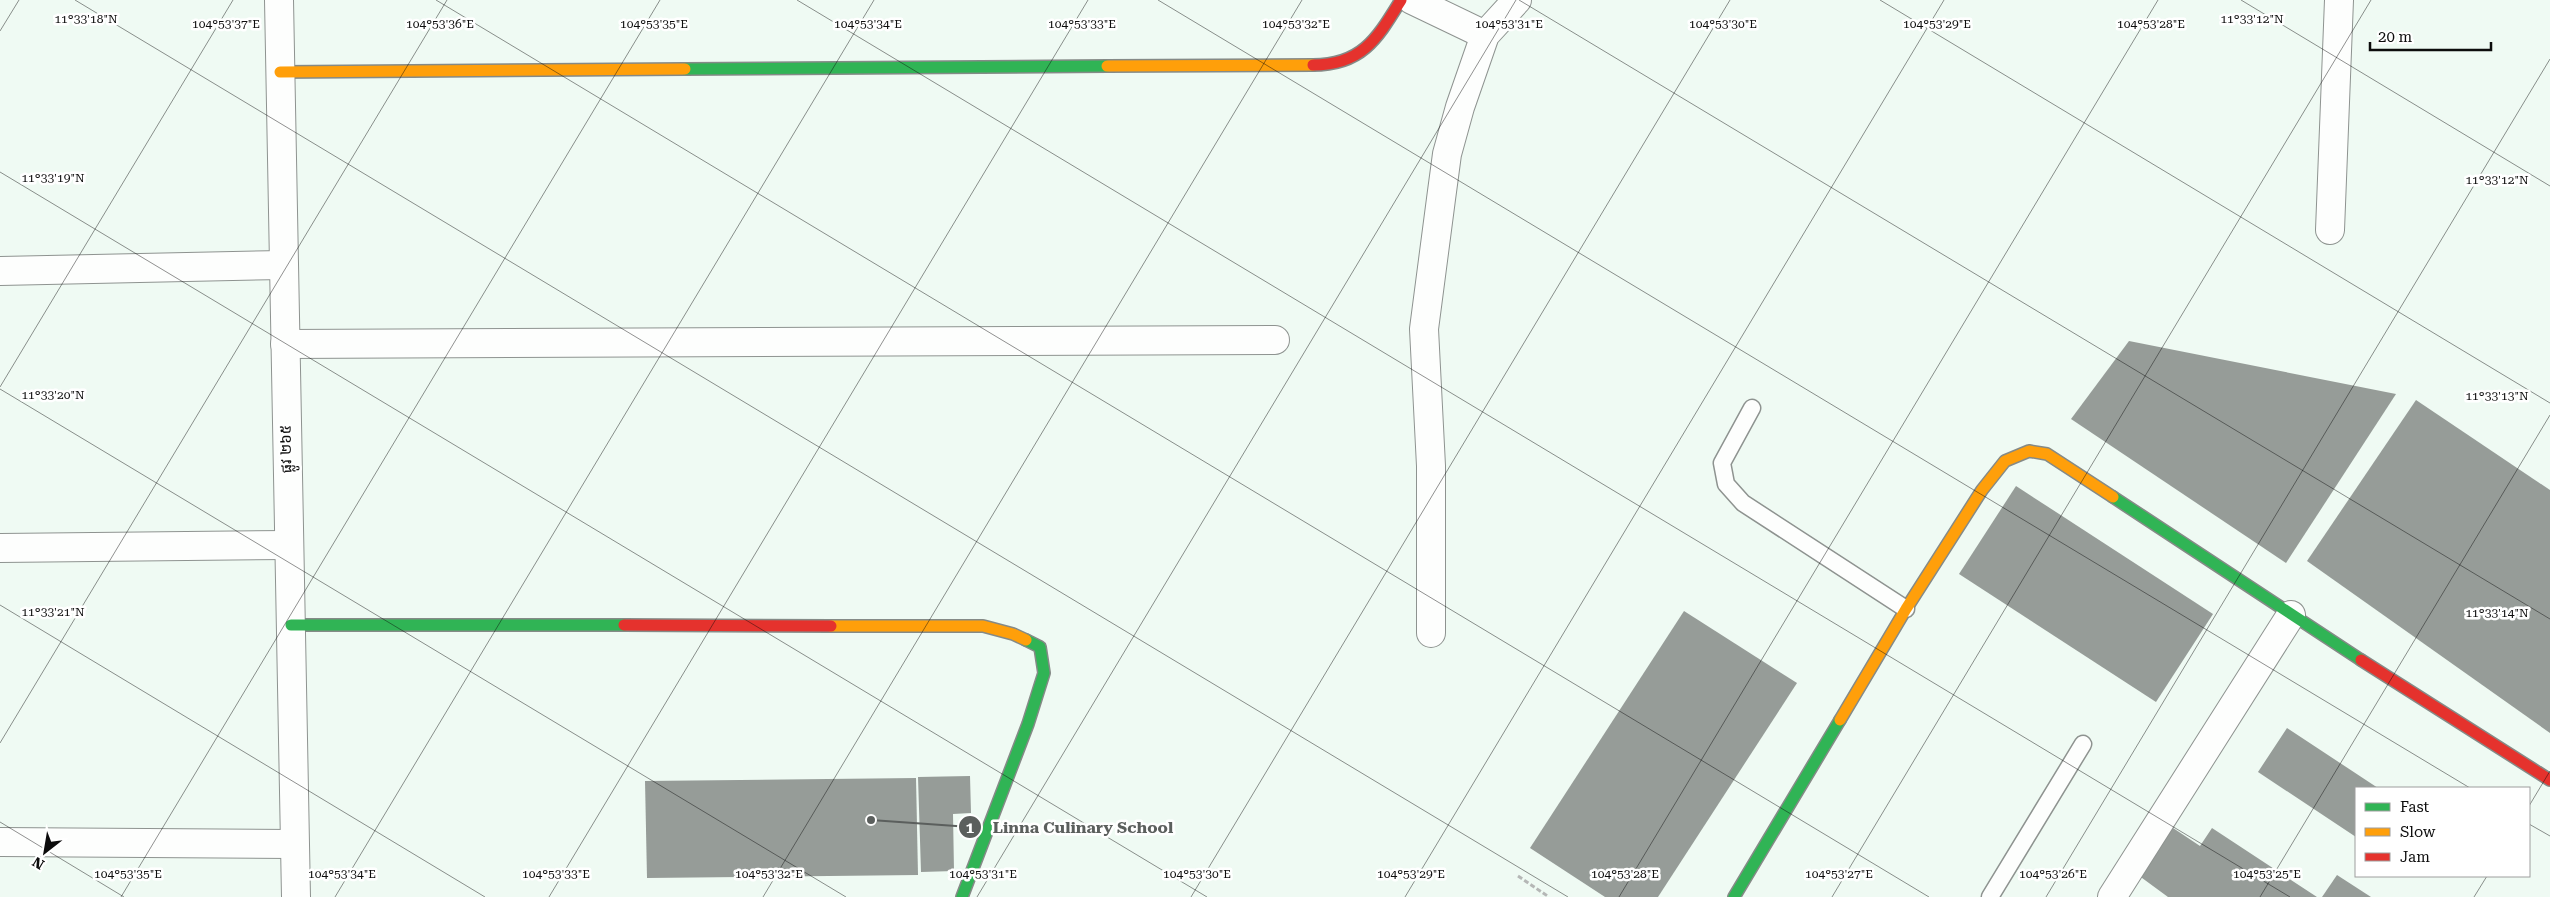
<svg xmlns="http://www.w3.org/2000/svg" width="2550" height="897" font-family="'Roboto Serif','Noto Sans Khmer',serif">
<rect width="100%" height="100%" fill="#effaf3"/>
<g fill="#969c98">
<polygon points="2129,341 2396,394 2286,563 2071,419"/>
<polygon points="2416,400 2550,490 2550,733 2307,561"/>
<polygon points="2016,486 2213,614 2156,702 1959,574"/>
<polygon points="1684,611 1797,683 1658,897 1605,897 1530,848"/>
<polygon points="2287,728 2378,788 2356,788 2356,837 2258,772"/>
<polygon points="970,776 971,813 953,814 954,871 921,872 918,777"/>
<polygon points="916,778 918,875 647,878 645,781"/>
<polygon points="2170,826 2200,846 2212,828 2317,897 2168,897 2138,875"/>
<polygon points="2337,875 2371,897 2322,897"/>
</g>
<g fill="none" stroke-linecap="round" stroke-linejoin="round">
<defs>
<g id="lane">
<polyline points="1752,408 1722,463 1726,484 1743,503 1906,609"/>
<polyline points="1990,897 2083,744"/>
</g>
<g id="street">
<polyline points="279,0 296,897"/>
<polyline points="1412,0 1485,35"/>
<polyline points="2330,230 2339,0"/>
<polyline points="0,271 283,265"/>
<polyline points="285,344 1275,340"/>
<polyline points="0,548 288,545"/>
<polyline points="1431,633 1431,466 1424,329 1441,199 1447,154 1460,107 1485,35 1517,0"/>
<polyline points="0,842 293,844"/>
<polyline points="2112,897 2291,615"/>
</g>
<g id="fast">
<polyline points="685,69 1107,66"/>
<polyline points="2113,497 2361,660"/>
<polyline points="291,625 624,625"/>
<polyline points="962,897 1028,724 1044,673 1040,647 1026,640"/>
<polyline points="1734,897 1840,720"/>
</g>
<g id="slow">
<polyline points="1107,66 1313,65"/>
<polyline points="280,72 685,69"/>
<polyline points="831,626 983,626 1013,634 1026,640"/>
<polyline points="1840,720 1906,609 1982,490 2005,461 2029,451 2047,454 2113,497"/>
</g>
<g id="jam">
<path d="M1313,65C1363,65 1378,37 1401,0"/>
<polyline points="624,625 831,626"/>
<polyline points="2361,660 2550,780"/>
</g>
</defs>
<use href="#lane" stroke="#8e9390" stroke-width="19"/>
<use href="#street" stroke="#8e9390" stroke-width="30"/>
<use href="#fast" stroke="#858a87" stroke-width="14"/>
<use href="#slow" stroke="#858a87" stroke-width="14"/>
<use href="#jam" stroke="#858a87" stroke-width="14"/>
<polyline stroke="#b5b7b6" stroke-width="3" stroke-dasharray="5 2.5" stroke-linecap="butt" points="1518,876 1549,897"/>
<use href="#lane" stroke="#fdfefd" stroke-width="16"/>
<use href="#street" stroke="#fdfefd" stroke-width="28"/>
<use href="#fast" stroke="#30b455" stroke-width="11"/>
<use href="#slow" stroke="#ff9f0a" stroke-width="11"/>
<use href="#jam" stroke="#e5322d" stroke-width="11"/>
</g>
<path fill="none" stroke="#0c0c0c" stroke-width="1" stroke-opacity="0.45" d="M75,0L1568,897M436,0L1929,897M797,0L2290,897M1158,0L2470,788M1519,0L2550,619M1880,0L2550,403M2241,0L2550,186M0,31L19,0M0,172L1207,897M0,387L233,0M0,389L846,897M0,605L485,897M0,743L447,0M2529,806L2550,771M0,822L124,897M2529,824L2550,836M121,897L660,0M335,897L874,0M549,897L1088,0M763,897L1302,0M977,897L1516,0M1191,897L1730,0M1405,897L1944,0M1619,897L2158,0M1832,897L2371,0M2046,897L2550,59M2260,897L2550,415M2474,897L2487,876"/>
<g text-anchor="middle" stroke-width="5" stroke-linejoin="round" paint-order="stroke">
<g font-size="15" fill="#0c0c0c" stroke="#fff">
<text transform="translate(286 449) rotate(-91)" y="5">ផ្លូវ ២៦៥</text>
</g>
</g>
<g font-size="12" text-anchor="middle" fill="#0c0c0c" stroke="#fff" stroke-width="5" stroke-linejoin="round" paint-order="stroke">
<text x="2252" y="23">11°33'12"N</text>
<text x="86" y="23">11°33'18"N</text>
<text x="226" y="28">104°53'37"E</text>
<text x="440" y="28">104°53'36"E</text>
<text x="654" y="28">104°53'35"E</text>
<text x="868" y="28">104°53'34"E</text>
<text x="1082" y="28">104°53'33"E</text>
<text x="1296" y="28">104°53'32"E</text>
<text x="1509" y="28">104°53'31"E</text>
<text x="1723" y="28">104°53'30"E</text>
<text x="1937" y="28">104°53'29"E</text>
<text x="2151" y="28">104°53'28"E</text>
<text x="53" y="182">11°33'19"N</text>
<text x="2497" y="184">11°33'12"N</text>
<text x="53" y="399">11°33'20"N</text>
<text x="2497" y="400">11°33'13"N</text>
<text x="53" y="616">11°33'21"N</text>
<text x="2497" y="617">11°33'14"N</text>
<text x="128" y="878">104°53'35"E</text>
<text x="342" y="878">104°53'34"E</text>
<text x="556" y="878">104°53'33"E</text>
<text x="769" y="878">104°53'32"E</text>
<text x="983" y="878">104°53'31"E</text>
<text x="1197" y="878">104°53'30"E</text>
<text x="1411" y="878">104°53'29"E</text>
<text x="1625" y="878">104°53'28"E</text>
<text x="1839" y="878">104°53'27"E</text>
<text x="2053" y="878">104°53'26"E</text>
<text x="2267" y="878">104°53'25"E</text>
</g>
<path fill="none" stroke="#5b5f5d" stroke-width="2" d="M871 820L970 827"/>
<g fill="#5b5f5d" stroke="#fff" stroke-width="2">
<circle cx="871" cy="820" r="5"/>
<circle cx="970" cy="827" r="12"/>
</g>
<g font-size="15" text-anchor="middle" font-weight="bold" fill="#fff">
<text x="970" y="833">1</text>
</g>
<g font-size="16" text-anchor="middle" font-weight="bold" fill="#5b5f5d" stroke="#fff" stroke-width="5" stroke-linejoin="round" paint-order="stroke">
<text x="1083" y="833">Linna Culinary School</text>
</g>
<rect x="2355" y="787" width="175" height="90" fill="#ffffff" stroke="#9e9e9e"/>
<rect x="2365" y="803" width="25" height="8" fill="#30b455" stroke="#9e9e9e"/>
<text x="2400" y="812" font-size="15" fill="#0c0c0c">Fast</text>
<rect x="2365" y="828" width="25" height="8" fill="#ff9f0a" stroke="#9e9e9e"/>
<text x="2400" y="837" font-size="15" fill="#0c0c0c">Slow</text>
<rect x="2365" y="853" width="25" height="8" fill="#e5322d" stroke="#9e9e9e"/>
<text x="2400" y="862" font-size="15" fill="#0c0c0c">Jam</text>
<g transform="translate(45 852) rotate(211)" stroke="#ffffff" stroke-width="4" paint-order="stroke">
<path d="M0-4L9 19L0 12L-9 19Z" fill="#0c0c0c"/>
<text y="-8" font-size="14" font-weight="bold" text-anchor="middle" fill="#0c0c0c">N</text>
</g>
<path d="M2370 42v8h121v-8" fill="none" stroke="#0c0c0c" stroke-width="2.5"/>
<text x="2378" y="42" font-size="15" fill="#0c0c0c" stroke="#ffffff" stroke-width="4" paint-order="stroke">20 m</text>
</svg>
